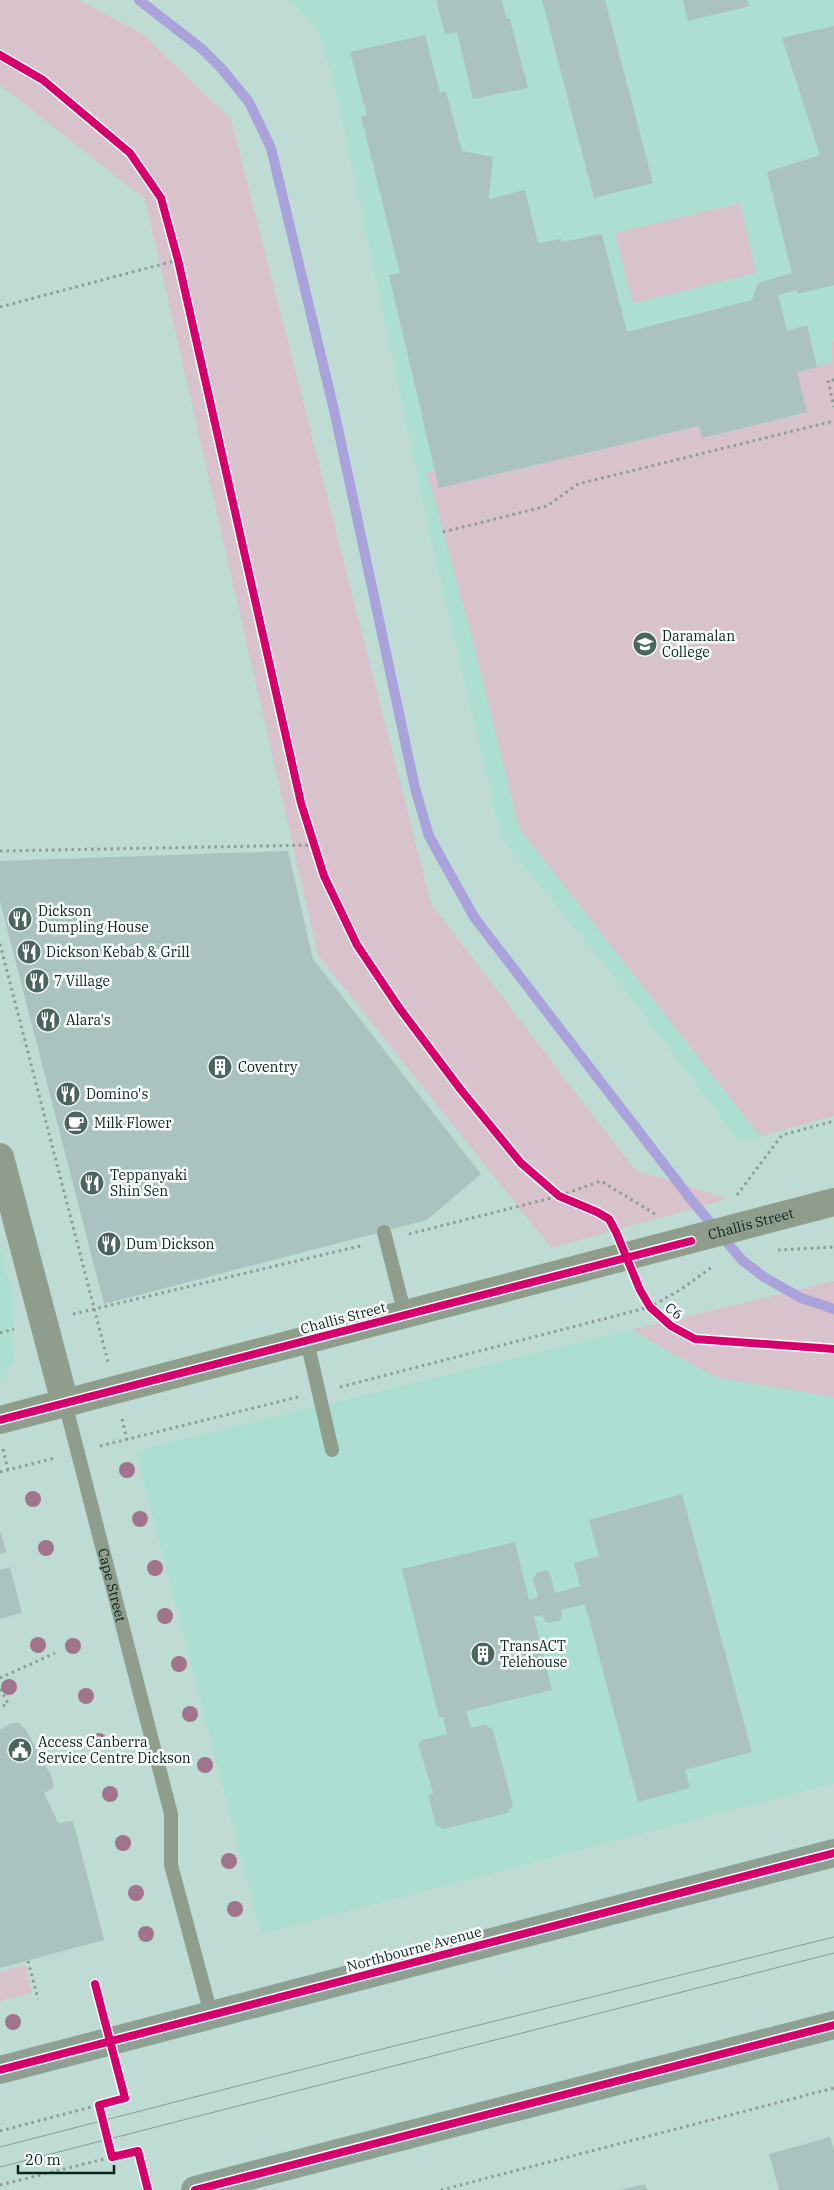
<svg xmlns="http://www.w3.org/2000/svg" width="834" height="2190" font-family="'IBM Plex Serif',serif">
<rect width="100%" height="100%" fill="#bedcd4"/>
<g fill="#acded1">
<polygon points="291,0 834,0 834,1116 739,1142 638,1006 502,839 433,548 337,95 319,32"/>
<polygon points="0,1248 13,1297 14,1362 0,1381"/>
<polygon points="631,1330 715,1377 834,1397 834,1783 261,1934 136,1451"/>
</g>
<g fill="#d8c2cb">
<polygon points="0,0 79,0 143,34 231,119 431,904 635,1170 728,1199 551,1248 318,955 145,199 0,85"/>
<polygon points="740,203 756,273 633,303 615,233"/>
<polygon points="834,340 834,1116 760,1136 519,828 476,652 427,472 435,471 440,488 699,426 703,438 806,413 797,372 833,362 831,345"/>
<polygon points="834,1281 834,1397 715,1377 631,1330"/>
<polygon points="25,1965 32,1993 0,2001 0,1972"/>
</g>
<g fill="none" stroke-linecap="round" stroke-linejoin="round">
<polyline stroke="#aaa2da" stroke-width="10" points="139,0 202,49 222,69 249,102 271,148 334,410 415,788 429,836 474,917 693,1202 742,1260 764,1277 801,1298 834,1309"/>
</g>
<g fill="#aac3c0">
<polygon points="436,0 502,0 506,18 510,19 528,88 473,99 457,32 445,34"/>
<polygon points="542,0 605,0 653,183 594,198"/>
<polygon points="683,0 747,0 750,6 688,21"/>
<polygon points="834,26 834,285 797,294 797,290 778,295 787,331 807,325 817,367 797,372 807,412 702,438 699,426 439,488 389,275 400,273 361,116 367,115 350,52 425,35 440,93 446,91 462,151 493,157 489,199 525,190 538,243 561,239 561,242 602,234 627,332 752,300 758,283 792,273 767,172 820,155 782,38"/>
<polygon points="288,851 313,959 481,1174 427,1220 104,1304 0,901 0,861"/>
<polygon points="682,1494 752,1752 685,1770 690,1788 638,1802 585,1604 561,1610 562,1616 560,1621 549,1623 545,1621 542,1615 534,1617 552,1690 466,1711 471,1728 485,1724 493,1730 513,1805 507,1813 444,1829 436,1825 428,1795 433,1793 418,1744 422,1740 447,1734 443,1717 439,1717 402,1569 515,1542 529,1600 538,1597 533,1579 536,1573 547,1570 550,1573 555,1593 580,1586 574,1563 599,1556 589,1520"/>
<polygon points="1,1532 6,1552 0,1554 0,1533"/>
<polygon points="10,1567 22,1613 0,1619 0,1570"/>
<polygon points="11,1723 19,1723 26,1730 52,1777 54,1787 44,1793 58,1823 73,1821 104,1940 0,1968 0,1730"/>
<polygon points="830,2137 834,2150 834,2190 779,2190 769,2154"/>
<polygon points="645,2184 647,2190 623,2190 623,2189"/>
</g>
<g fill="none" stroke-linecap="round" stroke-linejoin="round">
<g stroke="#8e9c90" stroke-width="3" stroke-dasharray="2.5 4" stroke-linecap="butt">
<polyline points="0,307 178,260"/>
<polyline points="834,380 828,380 834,407"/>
<polyline points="443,532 547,506 578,484 834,421"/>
<polyline points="0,851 315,845"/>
<polyline points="0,944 108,1362"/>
<polyline points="737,1195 782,1135 834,1121"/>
<polyline points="409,1234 559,1196 601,1181 658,1216"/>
<polyline points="778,1250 834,1247"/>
<polyline points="73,1314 364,1245"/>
<polyline points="0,1333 14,1329"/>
<polyline points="340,1387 650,1307 680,1290 712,1267"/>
<polyline points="122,1419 127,1440"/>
<polyline points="100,1446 298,1397"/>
<polyline points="3,1449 8,1470"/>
<polyline points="0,1472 55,1458"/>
<polyline points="0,1678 55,1653"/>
<polyline points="0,1689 8,1703 0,1708"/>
<polyline points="28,1961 38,1999"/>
<polyline points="0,2131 99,2105"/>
<polyline points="0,2185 112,2157"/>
<polyline points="441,2190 834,2088"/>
</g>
<g stroke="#8f9d8d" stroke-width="14">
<polyline points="384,1232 405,1315"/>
<polyline points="307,1341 332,1450"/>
<path id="s1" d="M65,1403L171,1814V1865L211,2014"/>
</g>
<g stroke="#8f9d8d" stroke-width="28">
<polyline points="0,1157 65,1403"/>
<path id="s2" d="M0,1420L834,1202"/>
</g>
<g stroke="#8ea094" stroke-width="28">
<polyline points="0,2070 834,1853"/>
<polyline points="195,2190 834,2025"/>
</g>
<g stroke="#8b9b90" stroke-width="1">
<polyline points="0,2147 370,2052 834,1937"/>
<polyline points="0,2167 834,1953"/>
</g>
<defs>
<g id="cycleway">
<polyline points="0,55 43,80 130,153 161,198 178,260 301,803 324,876 357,945 400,1009 461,1090 521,1163 559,1196 597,1212 609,1219 616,1232 640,1290 650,1307 671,1326 695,1339 834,1349"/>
<polyline points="0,1420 691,1241"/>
<polyline points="95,1984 125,2098 99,2105 112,2157 138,2151 148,2190"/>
<polyline points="0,2070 834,1853"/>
<polyline points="195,2190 834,2025"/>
</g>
</defs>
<use href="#cycleway" stroke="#f9fefc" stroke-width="11"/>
<use href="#cycleway" stroke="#d6006c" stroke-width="8"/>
</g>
<g fill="#a2738d">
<circle cx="127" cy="1470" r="8"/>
<circle cx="33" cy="1499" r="8"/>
<circle cx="140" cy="1519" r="8"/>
<circle cx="46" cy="1548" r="8"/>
<circle cx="155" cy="1568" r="8"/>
<circle cx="165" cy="1616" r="8"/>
<circle cx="38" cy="1645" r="8"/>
<circle cx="73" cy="1646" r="8"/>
<circle cx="179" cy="1664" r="8"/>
<circle cx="9" cy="1687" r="8"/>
<circle cx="86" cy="1696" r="8"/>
<circle cx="190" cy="1714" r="8"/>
<circle cx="99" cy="1741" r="8"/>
<circle cx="205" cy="1765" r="8"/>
<circle cx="110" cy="1794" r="8"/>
<circle cx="123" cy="1843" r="8"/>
<circle cx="229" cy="1861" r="8"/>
<circle cx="136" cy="1893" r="8"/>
<circle cx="235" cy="1909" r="8"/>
<circle cx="146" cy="1934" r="8"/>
<circle cx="13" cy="2022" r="8"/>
</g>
<defs>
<symbol id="school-disc" viewBox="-11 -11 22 22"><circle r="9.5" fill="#4a645e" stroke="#f9fefc"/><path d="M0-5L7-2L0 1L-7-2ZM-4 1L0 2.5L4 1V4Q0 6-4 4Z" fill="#fff"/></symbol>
<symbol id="restaurant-disc" viewBox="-11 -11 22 22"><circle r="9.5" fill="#4a645e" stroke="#f9fefc"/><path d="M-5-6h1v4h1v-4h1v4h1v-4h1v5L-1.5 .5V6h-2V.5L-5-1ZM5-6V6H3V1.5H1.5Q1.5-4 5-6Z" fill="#fff"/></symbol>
<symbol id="building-disc" viewBox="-11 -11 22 22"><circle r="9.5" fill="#4a645e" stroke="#f9fefc"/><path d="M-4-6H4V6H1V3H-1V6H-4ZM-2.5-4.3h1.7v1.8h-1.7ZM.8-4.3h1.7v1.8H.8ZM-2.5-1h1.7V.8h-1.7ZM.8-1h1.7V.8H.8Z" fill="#fff"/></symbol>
<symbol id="cafe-disc" viewBox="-11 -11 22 22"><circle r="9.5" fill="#4a645e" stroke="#f9fefc"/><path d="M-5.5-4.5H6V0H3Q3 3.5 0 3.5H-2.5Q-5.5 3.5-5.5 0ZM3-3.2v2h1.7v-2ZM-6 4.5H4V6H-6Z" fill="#fff"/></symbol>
<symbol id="civic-disc" viewBox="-11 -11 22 22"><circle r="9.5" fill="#4a645e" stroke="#f9fefc"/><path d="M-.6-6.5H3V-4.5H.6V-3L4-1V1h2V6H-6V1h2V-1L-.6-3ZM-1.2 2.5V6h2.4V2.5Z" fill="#fff"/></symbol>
</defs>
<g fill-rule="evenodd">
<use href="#school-disc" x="631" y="630" width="28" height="28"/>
<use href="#restaurant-disc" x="6" y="905" width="28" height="28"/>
<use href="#restaurant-disc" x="15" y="938" width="28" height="28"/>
<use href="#restaurant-disc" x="23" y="967" width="28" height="28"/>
<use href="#restaurant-disc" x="34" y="1006" width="28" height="28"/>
<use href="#building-disc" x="206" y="1053" width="28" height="28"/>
<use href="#restaurant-disc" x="54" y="1080" width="28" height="28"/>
<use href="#cafe-disc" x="62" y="1109" width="28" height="28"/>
<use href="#restaurant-disc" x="78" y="1169" width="28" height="28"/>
<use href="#restaurant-disc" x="95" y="1230" width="28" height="28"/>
<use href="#building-disc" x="469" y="1640" width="28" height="28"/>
<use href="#civic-disc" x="6" y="1736" width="28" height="28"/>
</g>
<g text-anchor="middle" stroke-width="5" stroke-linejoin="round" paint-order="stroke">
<g font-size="14" fill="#0c231e" stroke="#f9fefc" text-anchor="start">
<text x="662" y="641">Daramalan<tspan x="662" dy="16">College</tspan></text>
<text x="38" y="916">Dickson<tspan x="38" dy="16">Dumpling House</tspan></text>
<text x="46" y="957">Dickson Kebab &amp; Grill</text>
<text x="54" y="986">7 Village</text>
<text x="66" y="1025">Alara's</text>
<text x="238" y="1072">Coventry</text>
<text x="86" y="1099">Domino's</text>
<text x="94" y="1128">Milk Flower</text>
<text x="110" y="1180">Teppanyaki<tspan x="110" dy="16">Shin Sen</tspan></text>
<text x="126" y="1249">Dum Dickson</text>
<text x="500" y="1651">TransACT<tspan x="500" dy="16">Telehouse</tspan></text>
<text x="38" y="1747">Access Canberra<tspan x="38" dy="16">Service Centre Dickson</tspan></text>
</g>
<g font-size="14" fill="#0c231e" stroke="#f9fefc">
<text dy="5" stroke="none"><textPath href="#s2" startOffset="776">Challis Street</textPath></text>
<text transform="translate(674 1311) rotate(38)" y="5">C6</text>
<text transform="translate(343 1318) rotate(-15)" y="5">Challis Street</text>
<text dy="5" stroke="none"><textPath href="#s1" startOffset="188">Cape Street</textPath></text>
<text transform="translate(414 1949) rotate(-15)" y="5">Northbourne Avenue</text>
</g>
</g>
<path d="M18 2165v8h96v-8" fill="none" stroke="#0c231e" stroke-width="2.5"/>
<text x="25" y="2165" font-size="15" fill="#0c231e" stroke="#f9fefc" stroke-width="4" paint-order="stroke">20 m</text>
</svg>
